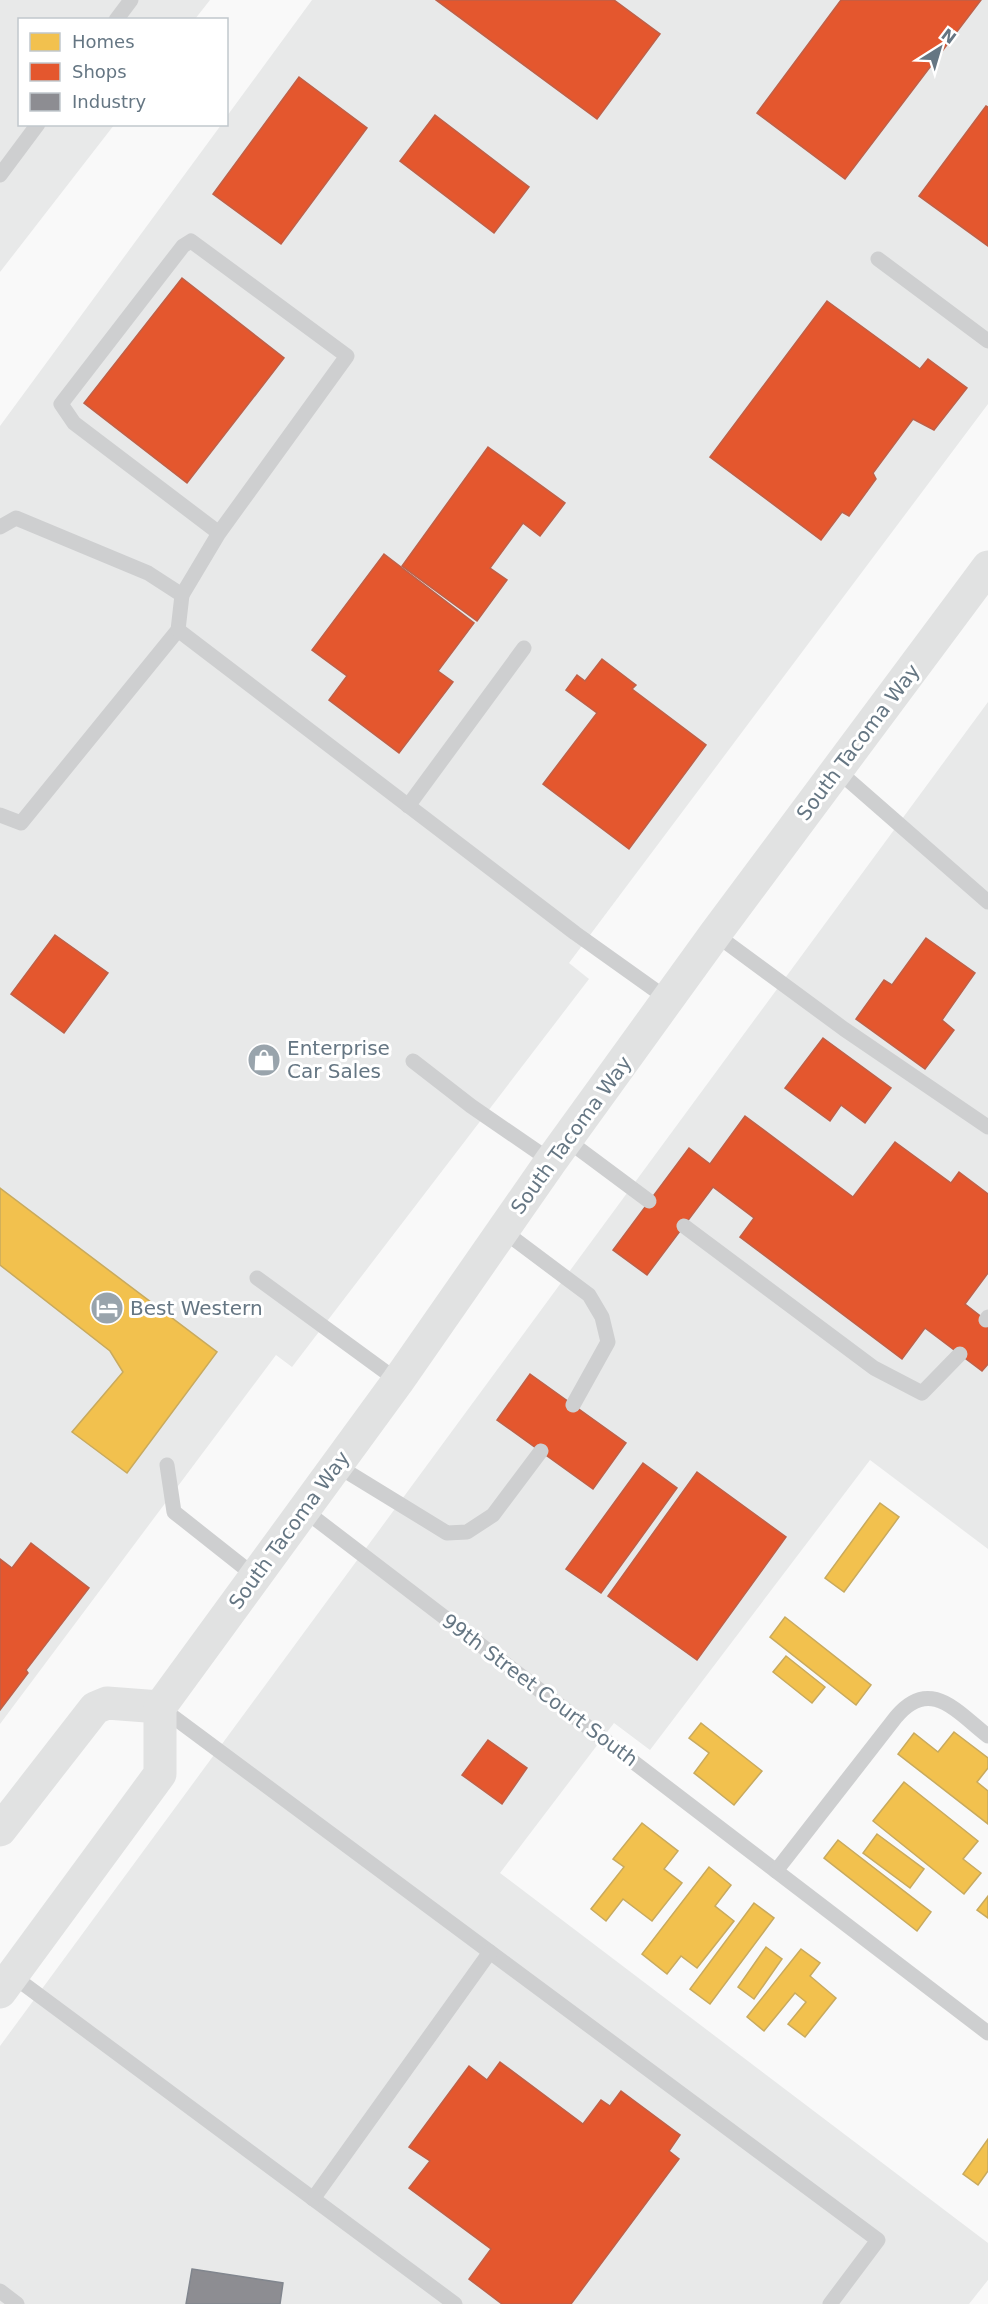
<svg xmlns="http://www.w3.org/2000/svg" width="988" height="2304" font-family="'DejaVu Sans',sans-serif">
<rect width="100%" height="100%" fill="#f9f9f9"/>
<g fill="#e8e9e9">
<polygon points="0,0 210,0 195,19 20,20 20,124 114,125 0,272"/>
<polygon points="312,0 988,0 988,404 569,963 589,979 292,1367 276,1355 0,1724 0,426 221,125 226,124 227,116"/>
<polygon points="988,702 988,1549 870,1460 650,1750 614,1723 500,1873 988,2243 988,2280 969,2304 0,2304 0,2046"/>
</g>
<g fill="#f2c14e" stroke="#c8aa5e" stroke-width="1.5">
<polygon points="0,1188 217,1352 127,1473 72,1432 123,1372 110,1351 0,1265"/>
<polygon points="880,1503 899,1517 844,1592 825,1578"/>
<polygon points="785,1617 871,1685 856,1705 770,1637"/>
<polygon points="786,1656 825,1687 812,1703 773,1672"/>
<polygon points="701,1723 762,1771 734,1805 694,1773 709,1753 689,1738"/>
<polygon points="954,1732 988,1758 988,1768 977,1782 988,1791 988,1824 898,1754 914,1733 938,1752"/>
<polygon points="904,1782 978,1841 963,1859 981,1873 964,1894 873,1821"/>
<polygon points="642,1823 678,1851 664,1869 682,1883 652,1921 623,1899 606,1921 591,1909 624,1867 613,1859"/>
<polygon points="877,1834 924,1869 910,1888 863,1853"/>
<polygon points="838,1840 931,1912 917,1931 824,1858"/>
<polygon points="709,1867 731,1885 715,1906 734,1921 697,1968 681,1956 667,1974 642,1954"/>
<polygon points="988,1896 988,1918 977,1910"/>
<polygon points="754,1903 774,1918 710,2004 690,1989"/>
<polygon points="766,1947 782,1959 754,1999 738,1987"/>
<polygon points="801,1949 820,1963 810,1976 836,1998 805,2037 788,2024 806,2002 795,1993 764,2031 747,2017"/>
<polygon points="988,2139 988,2171 978,2185 963,2174"/>
</g>
<g fill="#e4572e" stroke="#be6048" stroke-width="1.5">
<polygon points="436,0 614,0 660,34 597,119"/>
<polygon points="841,0 981,0 845,179 757,113"/>
<polygon points="299,77 367,128 281,244 213,194"/>
<polygon points="986,106 988,107 988,246 919,196"/>
<polygon points="435,115 529,187 494,233 400,161"/>
<polygon points="182,278 284,358 187,483 84,403"/>
<polygon points="827,301 920,369 928,359 967,388 934,430 913,419 873,473 876,479 849,516 842,512 821,540 710,457"/>
<polygon points="488,447 565,503 540,536 523,523 490,568 507,580 477,621 402,566"/>
<polygon points="384,554 474,623 438,671 453,682 399,753 329,700 347,676 312,650"/>
<polygon points="602,659 636,685 632,689 706,745 629,849 543,784 597,713 566,690 577,675 585,681"/>
<polygon points="55,935 108,973 64,1033 11,994"/>
<polygon points="926,938 975,973 942,1020 954,1030 925,1069 856,1019 884,980 892,985"/>
<polygon points="823,1038 891,1088 865,1123 841,1105 830,1121 785,1088"/>
<polygon points="745,1116 853,1197 895,1142 951,1183 959,1172 988,1194 988,1273 965,1304 988,1322 988,1364 982,1371 925,1328 902,1359 740,1237 754,1218 713,1187 647,1275 613,1250 689,1148 710,1164"/>
<polygon points="530,1374 626,1443 593,1489 497,1420"/>
<polygon points="643,1463 677,1488 601,1593 566,1569"/>
<polygon points="697,1472 786,1537 697,1660 608,1596"/>
<polygon points="31,1543 89,1588 26,1670 28,1673 0,1710 0,1559 12,1568"/>
<polygon points="488,1740 527,1768 502,1804 462,1775"/>
<polygon points="500,2062 583,2124 601,2100 610,2106 621,2091 680,2135 669,2151 679,2159 571,2304 502,2304 469,2279 491,2249 409,2188 430,2161 409,2147 469,2066 487,2080"/>
</g>
<polygon fill="#8d8d92" stroke="#81868e" stroke-width="1.5" points="192,2269 283,2283 280,2304 186,2304"/>
<g fill="none" stroke-linecap="round" stroke-linejoin="round">
<g stroke="#cecfd0" stroke-width="15">
<polyline points="116,20 131,0"/>
<polyline points="0,175 38,124"/>
<polyline points="878,259 988,341"/>
<polyline points="0,527 16,518 148,573 182,595 178,630 21,823 0,815"/>
<polyline points="182,595 219,533 347,356 191,241 183,246 61,404 74,423 219,533"/>
<polyline points="178,630 575,933 669,1000"/>
<polyline points="837,770 988,902"/>
<polyline points="408,806 524,648"/>
<polyline points="715,934 844,1029 988,1127"/>
<polyline points="413,1061 471,1106 551,1161"/>
<polyline points="567,1140 649,1201"/>
<polyline points="684,1226 874,1368 922,1393 960,1354"/>
<polyline points="502,1230 589,1295 602,1317 608,1342 573,1405"/>
<polyline points="257,1278 398,1381"/>
<polyline points="986,1320 988,1317"/>
<polyline points="167,1465 174,1512 255,1576"/>
<polyline points="336,1465 447,1533 467,1532 493,1515 541,1451"/>
<polyline points="304,1510 988,2033"/>
<polyline points="160,1707 878,2240 830,2304"/>
<path d="M776,1871L896,1717C930,1676 957,1712 988,1736"/>
<polyline points="13,1976 455,2304"/>
<polyline points="313,2199 490,1952"/>
<polyline points="0,2291 17,2304"/>
</g>
<g stroke="#e1e2e2" stroke-width="33">
<polyline points="0,1830 95,1708 107,1703 160,1707"/>
<polyline points="0,1992 160,1774 160,1707 398,1381 551,1161 715,934 988,567"/>
</g>
</g>
<defs>
<symbol id="shop-disc" viewBox="-11 -11 22 22"><circle r="9.5" fill="#99a4ac" stroke="#fff"/><path d="M-5-2.5h2.3a2.7 3.5 0 0 1 5.4 0H5L5.5 6h-11ZM-1.5-2.5h3a1.5 2.3 0 0 0-3 0Z" fill="#fff"/></symbol>
<symbol id="hotel-disc" viewBox="-11 -11 22 22"><circle r="9.5" fill="#99a4ac" stroke="#fff"/><path d="M-6-4.5h1.5V1H6V5H4.5V3h-9V5H-6ZM-4 0a1.8 1.8 0 1 1 3.6 0ZM.5 0V-2.5h3Q6-2.5 6 0Z" fill="#fff"/></symbol>
</defs>
<g fill-rule="evenodd">
<use href="#shop-disc" x="245" y="1041" width="38" height="38"/>
<use href="#hotel-disc" x="88" y="1289" width="38" height="38"/>
</g>
<g text-anchor="middle" stroke-width="6" stroke-linejoin="round" paint-order="stroke">
<g font-size="20" fill="#657683" stroke="#fff">
<text transform="translate(858 742) rotate(-53)" y="7">South Tacoma Way</text>
<text transform="translate(571 1135) rotate(-54)" y="7">South Tacoma Way</text>
<text transform="translate(289 1530) rotate(-54)" y="7">South Tacoma Way</text>
<text transform="translate(540 1690) rotate(37)" y="7">99th Street Court South</text>
</g>
<g font-size="20" fill="#657683" stroke="#fff" text-anchor="start">
<text x="287" y="1055">Enterprise<tspan x="287" dy="23">Car Sales</tspan></text>
<text x="130" y="1315">Best Western</text>
</g>
</g>
<rect x="18" y="18" width="210" height="108" fill="#ffffff" stroke="#c1c8cd" stroke-width="1.5"/>
<rect x="30" y="33" width="30" height="18" fill="#f2c14e" stroke="#c1c8cd" stroke-width="1.5"/>
<text x="72" y="48" font-size="18" fill="#657683">Homes</text>
<rect x="30" y="63" width="30" height="18" fill="#e4572e" stroke="#c1c8cd" stroke-width="1.5"/>
<text x="72" y="78" font-size="18" fill="#657683">Shops</text>
<rect x="30" y="93" width="30" height="18" fill="#8d8d92" stroke="#c1c8cd" stroke-width="1.5"/>
<text x="72" y="108" font-size="18" fill="#657683">Industry</text>
<g transform="translate(940 48) rotate(37)" stroke="#ffffff" stroke-width="4.5" paint-order="stroke">
<path d="M0-4.5L10 22L0 15L-10 22Z" fill="#657683"/>
<text y="-9" font-size="16" font-weight="bold" text-anchor="middle" fill="#657683">N</text>
</g>
</svg>
